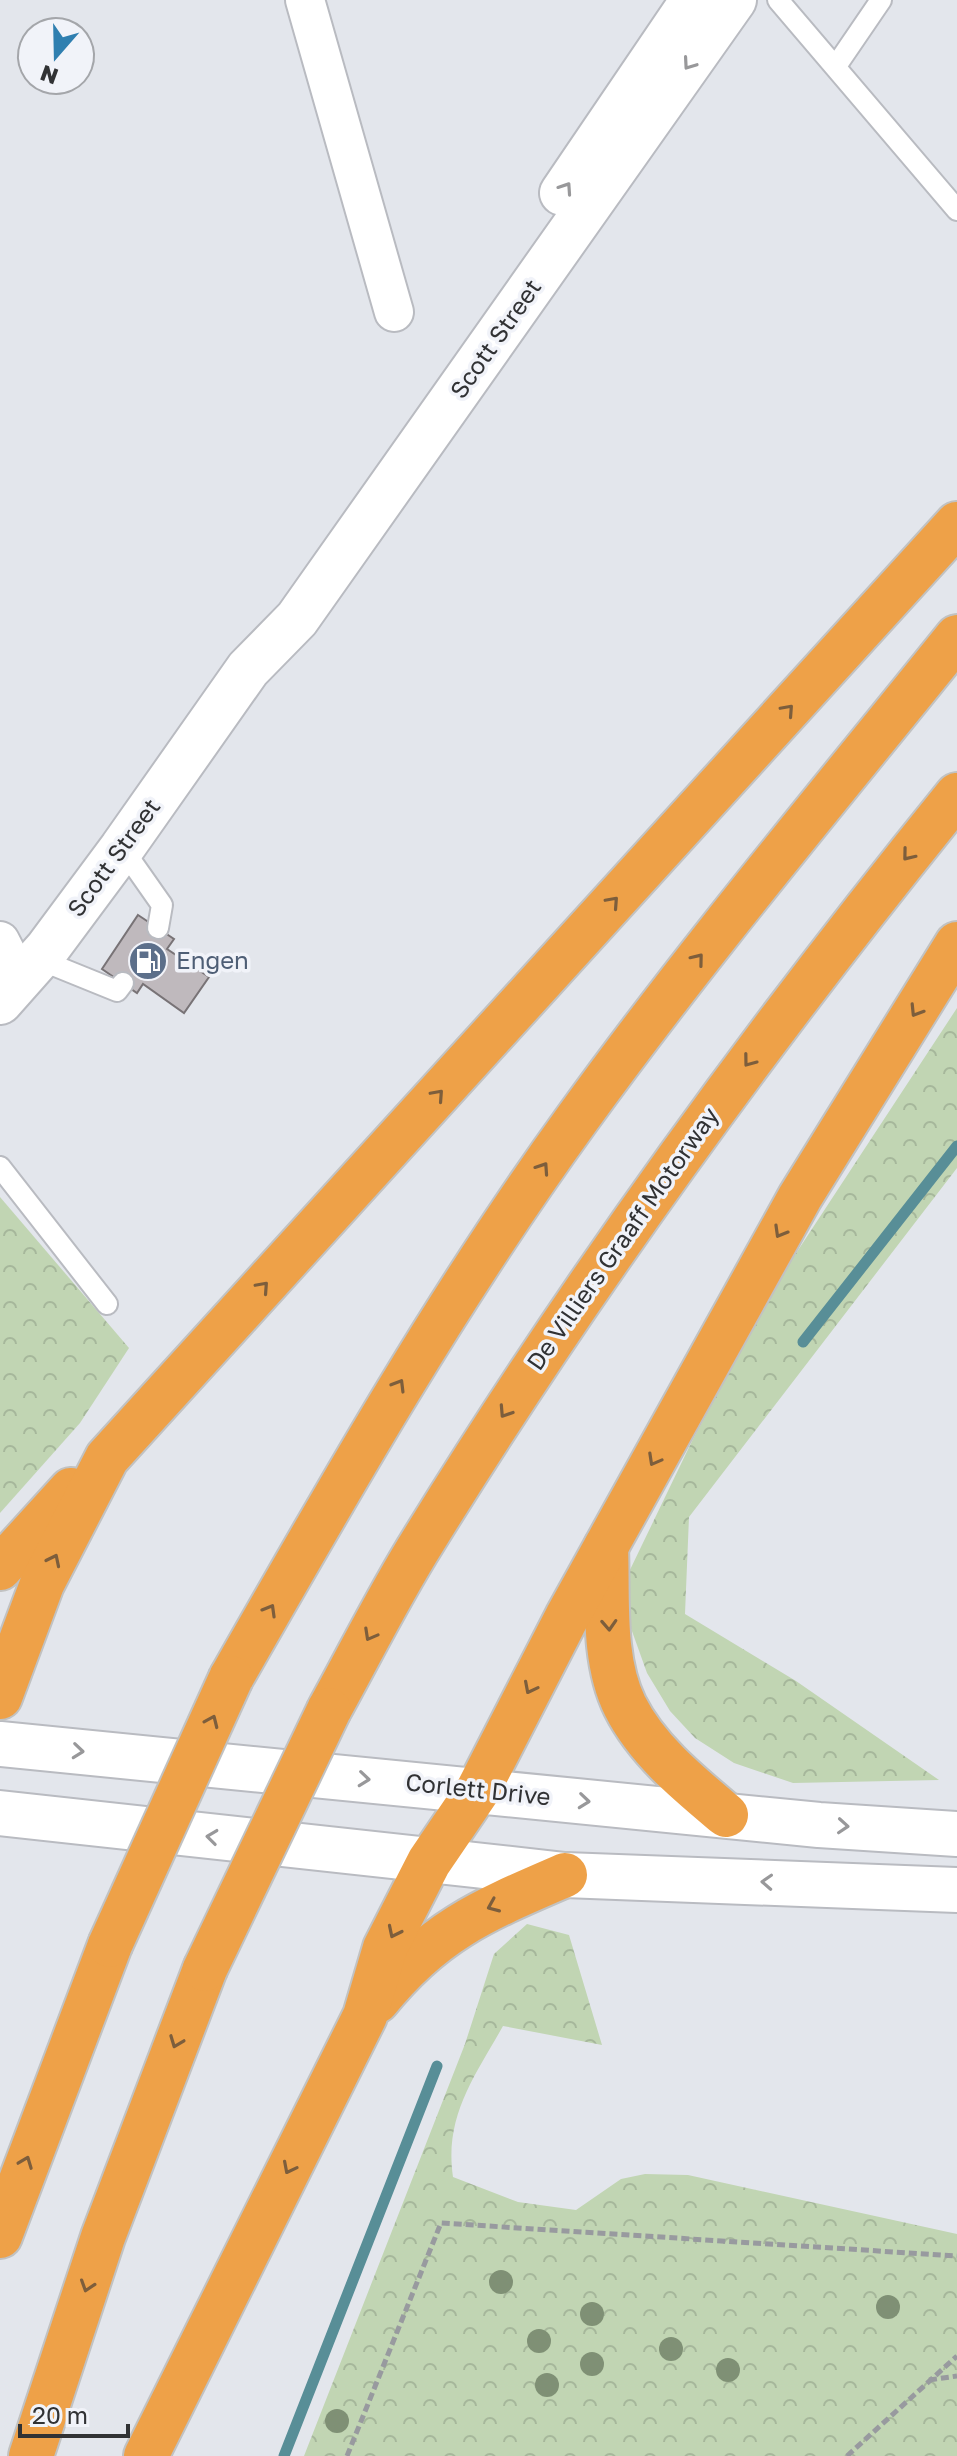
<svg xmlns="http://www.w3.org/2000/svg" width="957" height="2456" font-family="'Golos Text',sans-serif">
<defs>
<pattern id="park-crowns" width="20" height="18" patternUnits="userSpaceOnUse" patternTransform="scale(2)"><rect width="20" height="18" fill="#c1d5b3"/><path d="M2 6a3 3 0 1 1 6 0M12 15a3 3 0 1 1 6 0" fill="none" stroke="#a6b79b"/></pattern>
</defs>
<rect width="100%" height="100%" fill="#e3e6ec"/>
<g fill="url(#park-crowns)">
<polygon points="957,1008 957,1168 689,1517 685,1614 796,1681 939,1780 793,1783 734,1763 695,1738 670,1711 647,1673 628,1620 628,1574 693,1439 785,1270"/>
<polygon points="0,1197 129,1348 80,1423 0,1513"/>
<path d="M527,1924L569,1935L602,2045L503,2026C475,2076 444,2116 453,2177L518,2202L576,2210L621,2179L645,2174L688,2175L957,2234V2456H304L465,2044L494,1954Z"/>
</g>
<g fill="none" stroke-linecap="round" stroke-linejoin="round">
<g stroke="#588e97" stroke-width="11">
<polyline points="803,1342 957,1146"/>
<polyline points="284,2456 437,2066"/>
</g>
</g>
<polygon fill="#bfb9bd" stroke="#787376" stroke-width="2" points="138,915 174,939 167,949 209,977 184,1013 143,984 137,993 102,969"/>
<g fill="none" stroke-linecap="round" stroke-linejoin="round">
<defs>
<g id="lane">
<polyline points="778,0 957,210"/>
<polyline points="836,66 881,0"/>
<polyline points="122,848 162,905 158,928"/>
<polyline points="38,959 117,991 123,983"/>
<polyline points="0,1167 107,1304"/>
</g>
<g id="street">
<polyline points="305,0 394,312"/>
<polyline points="0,941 20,980"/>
</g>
<g id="secondary">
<polyline points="562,193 693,0"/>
<polyline points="0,1002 47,949 122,848 248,669 297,619 734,0"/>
<polyline points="0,1744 819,1825 957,1834"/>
<polyline points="0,1813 565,1875 957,1890"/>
</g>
<g id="highway">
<path d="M606,1547C608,1597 602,1660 625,1706C647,1750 689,1784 726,1815"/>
<polyline points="0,1568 71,1490"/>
<path d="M231,1678C340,1487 448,1297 577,1119C697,953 829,796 957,637"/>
<polyline points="0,1697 42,1584 107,1458 957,524"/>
<path d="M329,1710C360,1654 389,1595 423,1541C584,1280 764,1033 957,795"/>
<path d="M377,2001C434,1930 484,1910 565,1875"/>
<polyline points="0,2236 110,1945"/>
<polyline points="31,2456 103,2237 205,1969"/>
<polyline points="146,2456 365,2016 385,1948 429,1862 478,1790 567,1617 800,1197 957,944"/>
</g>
</defs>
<use href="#lane" stroke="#b9bbc1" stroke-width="24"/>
<use href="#street" stroke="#b9bbc1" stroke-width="42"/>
<use href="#secondary" stroke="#b9bbc1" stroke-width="48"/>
<use href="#highway" stroke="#c1c2c2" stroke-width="48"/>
<g stroke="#989a9f" stroke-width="5" stroke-dasharray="8 4" stroke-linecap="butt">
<polyline points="929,2380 957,2376"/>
<polyline points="347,2456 441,2223 957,2256"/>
<polyline points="847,2456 957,2356"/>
</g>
<use href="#lane" stroke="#fff" stroke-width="20"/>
<use href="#street" stroke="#fff" stroke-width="38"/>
<use href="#secondary" stroke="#fff" stroke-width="44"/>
<use href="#highway" stroke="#eea148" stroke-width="44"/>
<defs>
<g id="highway-bridge">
<polyline points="110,1945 231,1678"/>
<polyline points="205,1969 329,1710"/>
</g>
</defs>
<use href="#highway-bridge" stroke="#c1c2c2" stroke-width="48" stroke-linecap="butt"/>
<use href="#highway-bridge" stroke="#eea148" stroke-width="44"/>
</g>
<g fill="#7f9075">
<circle cx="501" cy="2282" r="12"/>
<circle cx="888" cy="2307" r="12"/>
<circle cx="592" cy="2314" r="12"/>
<circle cx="539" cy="2341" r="12"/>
<circle cx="671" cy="2349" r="12"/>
<circle cx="592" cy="2364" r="12"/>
<circle cx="728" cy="2370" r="12"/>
<circle cx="547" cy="2385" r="12"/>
<circle cx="337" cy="2421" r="12"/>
</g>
<defs><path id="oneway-chevron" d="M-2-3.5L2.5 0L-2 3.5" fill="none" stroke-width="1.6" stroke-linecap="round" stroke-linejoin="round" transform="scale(2)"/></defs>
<g stroke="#98989a">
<use href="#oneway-chevron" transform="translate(689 64) rotate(125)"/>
<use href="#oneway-chevron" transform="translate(566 188) rotate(-56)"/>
<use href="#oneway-chevron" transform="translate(78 1751) rotate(6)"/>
<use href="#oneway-chevron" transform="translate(364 1779) rotate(6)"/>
<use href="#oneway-chevron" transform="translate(584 1801) rotate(6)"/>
<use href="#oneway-chevron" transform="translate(843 1826) rotate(4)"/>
<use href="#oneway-chevron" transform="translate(212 1837) rotate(-173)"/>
<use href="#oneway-chevron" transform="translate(767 1882) rotate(-177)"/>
</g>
<g stroke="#7d5e3c">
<use href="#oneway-chevron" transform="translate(788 710) rotate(-48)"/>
<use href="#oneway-chevron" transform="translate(908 855) rotate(129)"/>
<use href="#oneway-chevron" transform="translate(613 902) rotate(-48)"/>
<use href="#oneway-chevron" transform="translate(698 959) rotate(-51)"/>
<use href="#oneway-chevron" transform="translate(916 1011) rotate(122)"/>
<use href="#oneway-chevron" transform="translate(749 1061) rotate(127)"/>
<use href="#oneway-chevron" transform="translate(438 1095) rotate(-48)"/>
<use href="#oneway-chevron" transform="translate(543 1168) rotate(-56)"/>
<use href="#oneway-chevron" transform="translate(780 1232) rotate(120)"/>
<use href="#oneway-chevron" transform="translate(263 1287) rotate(-48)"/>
<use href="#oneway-chevron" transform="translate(399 1385) rotate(-59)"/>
<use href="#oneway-chevron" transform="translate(505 1412) rotate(123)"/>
<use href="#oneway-chevron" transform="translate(654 1460) rotate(119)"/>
<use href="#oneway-chevron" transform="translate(54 1560) rotate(-64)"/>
<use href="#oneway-chevron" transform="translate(270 1610) rotate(-60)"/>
<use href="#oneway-chevron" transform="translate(609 1625) rotate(87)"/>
<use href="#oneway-chevron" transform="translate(370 1635) rotate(119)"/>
<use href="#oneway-chevron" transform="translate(530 1688) rotate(117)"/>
<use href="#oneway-chevron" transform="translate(212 1721) rotate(-66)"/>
<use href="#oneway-chevron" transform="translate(493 1906) rotate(157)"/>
<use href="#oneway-chevron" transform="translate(394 1932) rotate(116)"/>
<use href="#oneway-chevron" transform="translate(176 2042) rotate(111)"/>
<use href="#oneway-chevron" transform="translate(26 2162) rotate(-69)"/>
<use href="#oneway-chevron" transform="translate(289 2168) rotate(117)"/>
<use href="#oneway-chevron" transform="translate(87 2286) rotate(108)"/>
</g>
<defs>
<symbol id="fuel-disc" viewBox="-11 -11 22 22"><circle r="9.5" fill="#5c6f8a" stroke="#f1f3f9"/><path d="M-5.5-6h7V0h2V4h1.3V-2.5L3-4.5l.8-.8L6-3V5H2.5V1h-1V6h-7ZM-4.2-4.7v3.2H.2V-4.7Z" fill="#fff"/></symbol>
</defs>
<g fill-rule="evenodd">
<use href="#fuel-disc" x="126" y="939" width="44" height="44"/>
</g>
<g text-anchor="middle" stroke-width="7" stroke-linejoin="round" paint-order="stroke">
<g font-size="24" fill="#313234" stroke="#f1f3f9">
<text transform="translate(496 339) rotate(-55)" y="8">Scott Street</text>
<text transform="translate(114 858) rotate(-54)" y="8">Scott Street</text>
<text transform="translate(623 1239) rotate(-55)" y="8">De Villiers Graaff Motorway</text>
<text transform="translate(478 1790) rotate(6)" y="8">Corlett Drive</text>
</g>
<g font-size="24" fill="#4e5e75" stroke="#f1f3f9" text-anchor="start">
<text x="176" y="969">Engen</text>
</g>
</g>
<g transform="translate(56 56) rotate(200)"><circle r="38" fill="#f1f3f9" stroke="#a4a6aa" stroke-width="2"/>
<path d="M0-6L14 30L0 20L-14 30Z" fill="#2f7fb0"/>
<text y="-12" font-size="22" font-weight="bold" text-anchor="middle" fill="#313234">N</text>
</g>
<path d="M20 2424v12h108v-12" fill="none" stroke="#313234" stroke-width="4"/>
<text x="32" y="2424" font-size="24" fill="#313234" stroke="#f1f3f9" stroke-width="6" paint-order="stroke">20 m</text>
</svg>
